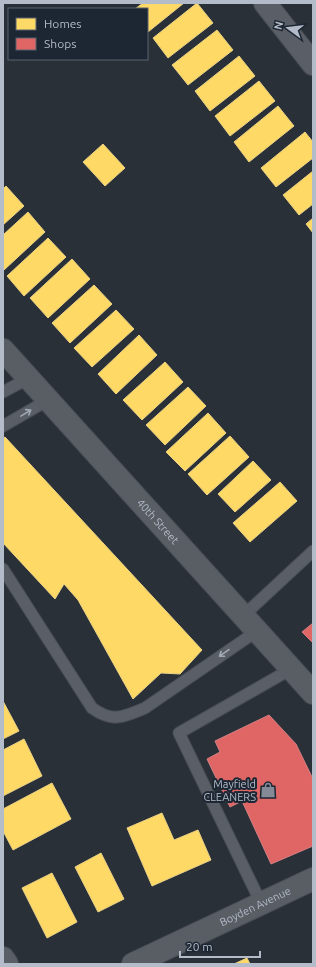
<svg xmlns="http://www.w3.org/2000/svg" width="316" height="967" font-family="Ubuntu,sans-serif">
<rect width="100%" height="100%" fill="#2a3038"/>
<g fill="#ffd966" stroke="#e8d084">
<polygon points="143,3 184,3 148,32 147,9 135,9"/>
<polygon points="197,3 213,23 168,58 153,38"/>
<polygon points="217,30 233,50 188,85 172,65"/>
<polygon points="239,56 255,76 210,111 195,91"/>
<polygon points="259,81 275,101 230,136 215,116"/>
<polygon points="278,106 294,126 249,162 234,142"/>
<polygon points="305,132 313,142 313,158 276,187 261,168"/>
<polygon points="103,144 125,168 105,186 83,162"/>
<polygon points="313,171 313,204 299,215 283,195"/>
<polygon points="6,186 24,206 3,225 3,189"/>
<polygon points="28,212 45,232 4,270 3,269 3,235"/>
<polygon points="313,218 313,233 306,224"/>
<polygon points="48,238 66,257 24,296 7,276"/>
<polygon points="72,259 90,279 48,318 30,298"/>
<polygon points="94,285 112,304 70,343 52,323"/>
<polygon points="116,310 134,329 92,367 74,348"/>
<polygon points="139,335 157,355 116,394 98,374"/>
<polygon points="165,362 183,382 142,420 123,400"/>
<polygon points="188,387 206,406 165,445 146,425"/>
<polygon points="208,413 226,433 185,471 166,452"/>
<polygon points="230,436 249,457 207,495 188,474"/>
<polygon points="5,437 202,650 180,674 161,673 133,699 78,600 64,584 55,599 3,543 3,438"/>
<polygon points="253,461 271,480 235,512 218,494"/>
<polygon points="280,482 297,501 250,542 233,523"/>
<polygon points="3,701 19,731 3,739"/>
<polygon points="24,739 42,776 3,796 3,750"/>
<polygon points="52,783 71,819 13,850 3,831 3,809"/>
<polygon points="162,813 174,840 198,830 211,860 152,886 127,828"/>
<polygon points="101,853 124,899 98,912 75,867"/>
<polygon points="52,873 77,922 47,938 22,888"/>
<polygon points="247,958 250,964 234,964"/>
</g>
<g fill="#e06666" stroke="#d38084">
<polygon points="313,623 313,643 302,632"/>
<polygon points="269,715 296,744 313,779 313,846 271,864 242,801 230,807 207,759 220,752 215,741"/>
</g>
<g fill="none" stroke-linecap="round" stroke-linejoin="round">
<defs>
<g id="lane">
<polyline points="3,392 29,378"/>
<polyline points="3,426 48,400"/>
<path d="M3,569L92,708C113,723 123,717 145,708L257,631"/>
<polyline points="243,616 313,551"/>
<polyline points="261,903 179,733 291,669"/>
</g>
<g id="street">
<polyline points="265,3 313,64"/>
<polyline points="3,958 7,964"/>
</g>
<g id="secondary">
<path id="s1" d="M3,350L313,693"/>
<path id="s2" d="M133,964L313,879"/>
</g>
</defs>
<use href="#lane" stroke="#484c53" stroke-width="13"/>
<use href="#street" stroke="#484c53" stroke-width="24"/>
<use href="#secondary" stroke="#484c53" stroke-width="24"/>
<use href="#lane" stroke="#5a5e66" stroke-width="11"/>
<use href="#street" stroke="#5a5e66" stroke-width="22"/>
<use href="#secondary" stroke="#595d64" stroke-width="22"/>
</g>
<defs><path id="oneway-shaft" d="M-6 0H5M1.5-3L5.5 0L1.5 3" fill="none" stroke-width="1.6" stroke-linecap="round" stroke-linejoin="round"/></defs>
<g stroke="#a2a9b5">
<use href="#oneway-shaft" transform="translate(26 413) rotate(-31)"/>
<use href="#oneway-shaft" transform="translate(224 653) rotate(145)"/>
</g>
<defs>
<symbol id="shop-bare" viewBox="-9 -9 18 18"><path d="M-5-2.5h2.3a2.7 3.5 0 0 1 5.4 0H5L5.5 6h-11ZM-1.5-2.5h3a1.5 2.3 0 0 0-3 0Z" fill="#848b96" stroke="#1d2633" stroke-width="2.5" paint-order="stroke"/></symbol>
</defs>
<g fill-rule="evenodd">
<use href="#shop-bare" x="257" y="779" width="22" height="22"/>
</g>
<g text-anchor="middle" stroke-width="4" stroke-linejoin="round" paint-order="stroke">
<g font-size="11" fill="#b4bcc9" stroke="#1d2633">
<text dy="4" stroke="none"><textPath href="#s1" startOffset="231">40th Street</textPath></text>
<text dy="4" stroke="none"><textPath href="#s2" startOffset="135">Boyden Avenue</textPath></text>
</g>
<g font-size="11" fill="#b4bcc9" stroke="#1d2633" text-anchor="end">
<text x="256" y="788">Mayfield<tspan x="256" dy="13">CLEANERS</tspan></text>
</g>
</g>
<rect width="316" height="967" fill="none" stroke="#b4bcc9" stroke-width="8"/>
<rect x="8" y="8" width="140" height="52" fill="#1d2633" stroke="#59626f"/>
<rect x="16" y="18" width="20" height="12" fill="#ffd966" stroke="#59626f"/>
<text x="44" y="28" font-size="12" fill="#b4bcc9">Homes</text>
<rect x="16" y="38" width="20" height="12" fill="#e06666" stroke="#59626f"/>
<text x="44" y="48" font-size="12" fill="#b4bcc9">Shops</text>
<g transform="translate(288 28) rotate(285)" stroke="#1d2633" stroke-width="3" paint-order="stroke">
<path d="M0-3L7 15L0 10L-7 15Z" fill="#b4bcc9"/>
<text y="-6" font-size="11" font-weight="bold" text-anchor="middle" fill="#b4bcc9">N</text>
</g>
<path d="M180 951v6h80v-6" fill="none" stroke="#b4bcc9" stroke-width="2"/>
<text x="186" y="951" font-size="12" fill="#b4bcc9" stroke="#1d2633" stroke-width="3" paint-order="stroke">20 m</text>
</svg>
